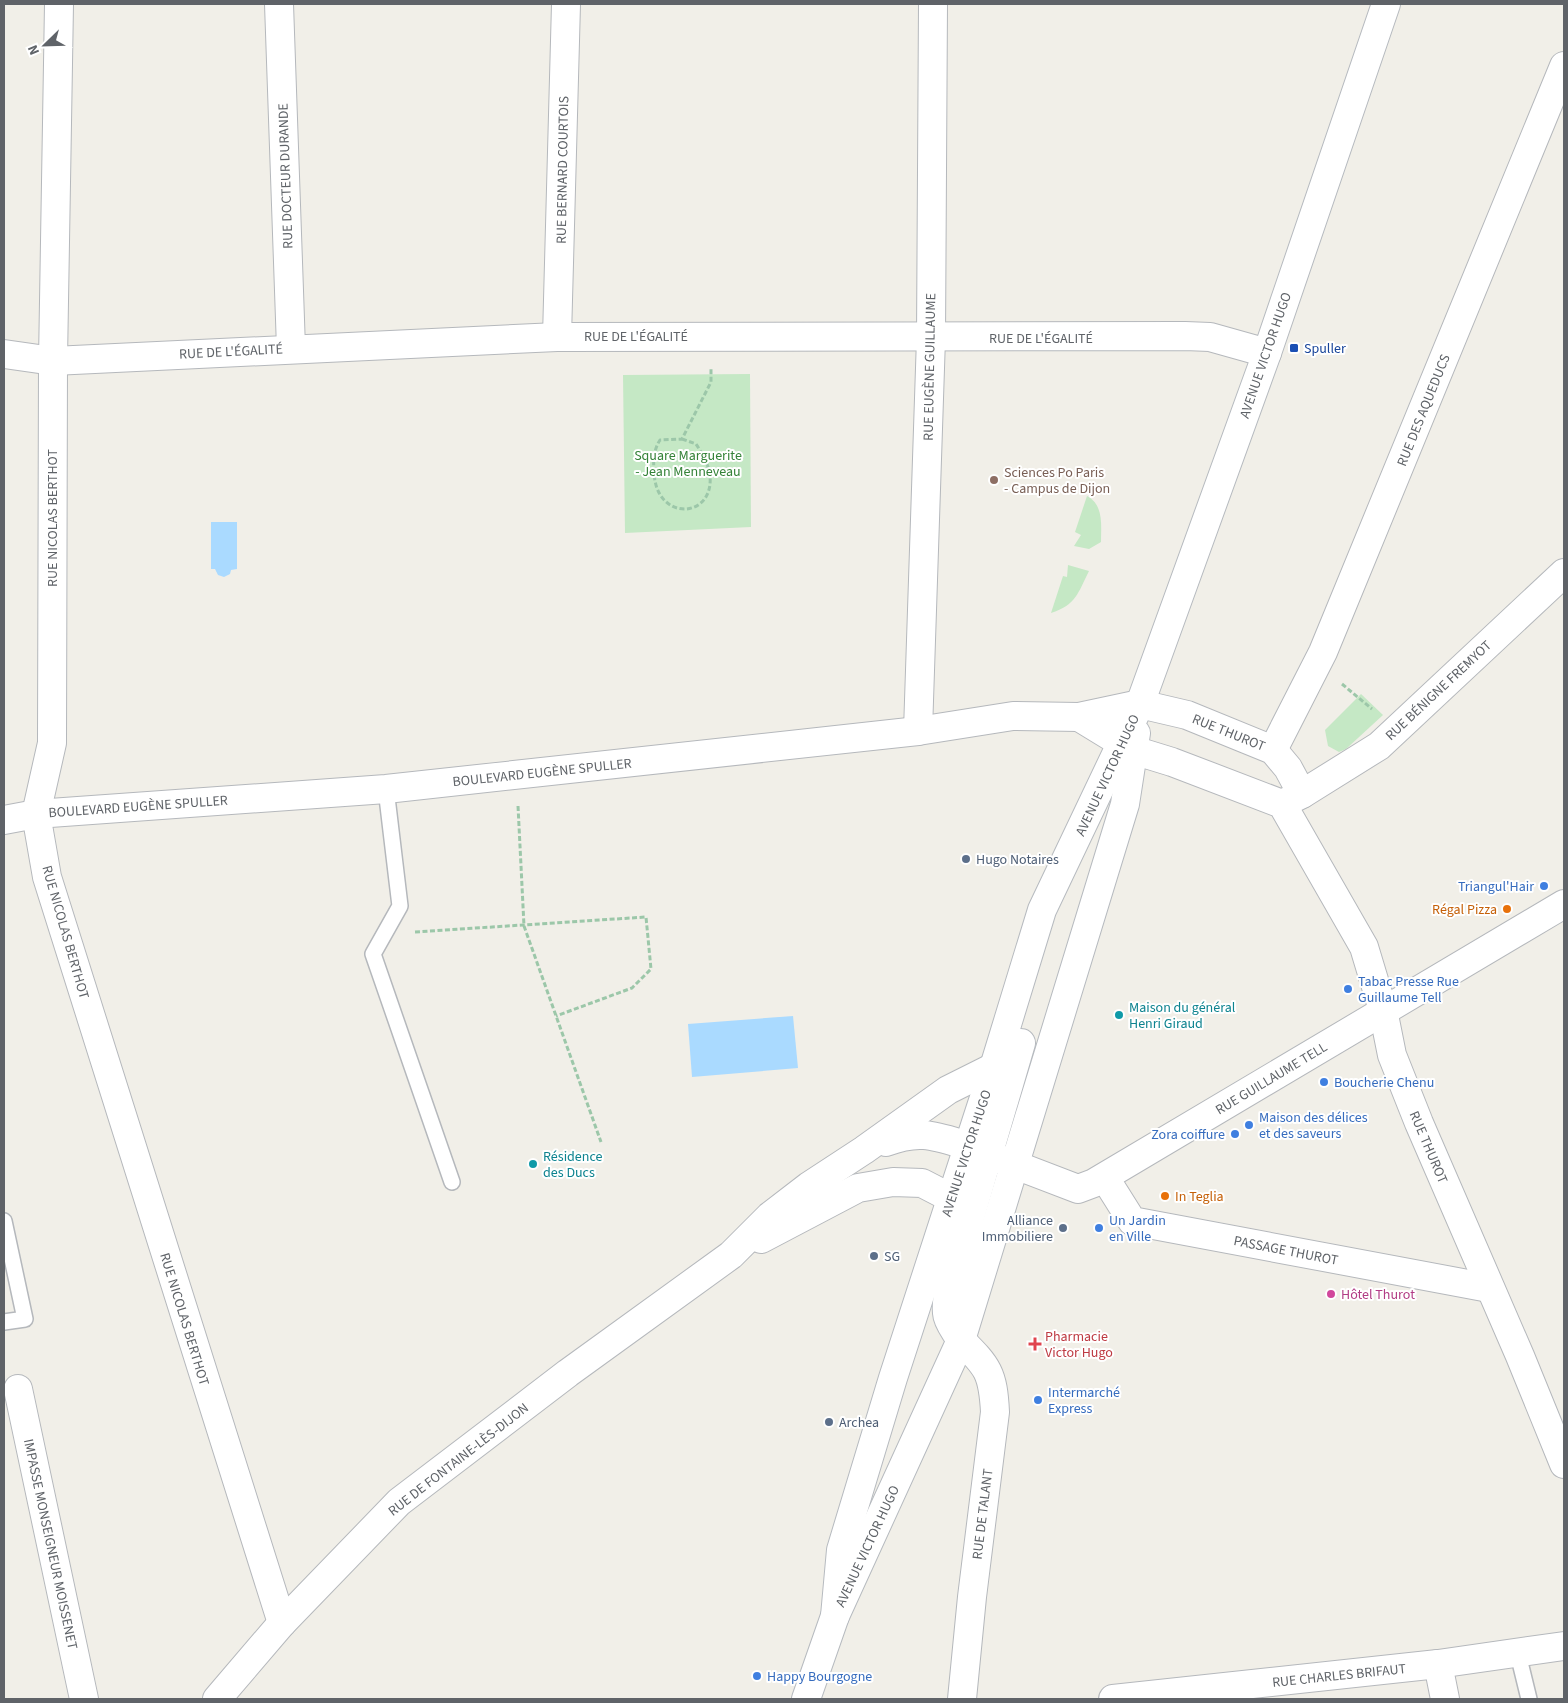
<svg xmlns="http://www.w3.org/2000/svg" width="1568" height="1703" font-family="'Source Sans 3',sans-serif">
<rect width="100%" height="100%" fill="#f1efe8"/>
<g fill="#c5e8c5">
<polygon points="750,374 751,527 625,533 623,375"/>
<path d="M1087,496C1104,505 1101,525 1101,542L1089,549L1074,546L1081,535L1075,532Z"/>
<path d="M1068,565L1089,571C1078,593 1076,605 1051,613L1063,576L1067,577Z"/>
<polygon points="1361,694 1383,715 1346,749 1339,752 1328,746 1325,730"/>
</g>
<g fill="#aadaff">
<polygon points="211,522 237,522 237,569 231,570 230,574 224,577 218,575 215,569 211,569"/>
<polygon points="793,1016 798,1068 692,1077 688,1024"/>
</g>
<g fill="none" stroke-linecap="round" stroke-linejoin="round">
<defs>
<g id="service">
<polyline points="386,789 400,906 373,954 452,1182"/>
<polyline points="4,1221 25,1319 4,1322"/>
<polyline points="1518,1654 1529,1699"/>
</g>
<g id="minor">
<polyline points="59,4 53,361 52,743 36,814 47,877 282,1623"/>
<polyline points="279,4 291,348"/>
<polyline points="557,337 566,4"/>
<polyline points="4,354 53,361 557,337 1185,336 1210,337 1267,353"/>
<polyline points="1079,717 1133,750 1172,762 1282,804 1364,947 1383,1010 1392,1055 1419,1123 1520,1356 1564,1464"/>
<polyline points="918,731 931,338 933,4"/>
<polyline points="1273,750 1323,652 1564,66"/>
<polyline points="1286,802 1302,794 1379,746 1564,573"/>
<polyline points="4,820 36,814 386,789 918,731 1013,716 1079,717 1140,704 1187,715 1273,750 1288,768 1302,794"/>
<polyline points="992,1156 1078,1189 1094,1183 1564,904"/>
<polyline points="1105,1178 1132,1221 1489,1288"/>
<path d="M961,1340C988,1367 993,1373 995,1412L972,1597L962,1699"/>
<polyline points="18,1389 84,1699"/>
<polyline points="1438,1664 1445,1699"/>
<polyline points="1113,1699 1438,1664 1564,1646"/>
</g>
<g id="tertiary">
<path d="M886,1142C920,1129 935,1136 968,1146"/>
<polyline points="761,1239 858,1188 893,1182 922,1183 951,1198 973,1194"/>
<polyline points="217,1699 282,1623 399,1502 568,1373 731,1255 770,1216 809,1186 864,1150 948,1090 994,1067"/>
</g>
<g id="secondary">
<path d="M961,1340C946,1319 944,1314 949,1289L1021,1043"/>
<polyline points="835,1616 841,1550 893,1378 994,1067 1042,910 1140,704 1267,353 1386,4"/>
<polyline points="806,1699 835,1616 961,1340 1125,804 1136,733"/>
</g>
</defs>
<use href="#service" stroke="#b5b8bc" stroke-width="18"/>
<use href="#minor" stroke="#b5b8bc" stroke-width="30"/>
<use href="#tertiary" stroke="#b5b8bc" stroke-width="30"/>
<use href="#secondary" stroke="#b6babf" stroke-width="30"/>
<g stroke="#9cc7a9" stroke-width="3" stroke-dasharray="5 2.5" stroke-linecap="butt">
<path d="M682,439L696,444C702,453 709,465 710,476C714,520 654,522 654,470C653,460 654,449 660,440L682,439L711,382V369"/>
<polyline points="1342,684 1372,709"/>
<polyline points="518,806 524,926 601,1142"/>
<polyline points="415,932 646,917 651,969 632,988 556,1016"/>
</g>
<use href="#service" stroke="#fff" stroke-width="15"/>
<use href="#minor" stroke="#fff" stroke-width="28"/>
<use href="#tertiary" stroke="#fff" stroke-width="28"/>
<use href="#secondary" stroke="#fff" stroke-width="28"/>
</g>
<rect fill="#1a4fb4" stroke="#fff" stroke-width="2" x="1289" y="343" width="10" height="10" rx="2.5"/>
<circle fill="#8d6e63" stroke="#fff" stroke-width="2" cx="994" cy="480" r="5"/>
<g fill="#5c6f8a" stroke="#fff" stroke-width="2">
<circle cx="966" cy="859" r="5"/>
<circle cx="1063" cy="1228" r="5"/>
<circle cx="874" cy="1256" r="5"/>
<circle cx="829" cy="1422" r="5"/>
</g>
<g fill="#3f7fe0" stroke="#fff" stroke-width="2">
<circle cx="1544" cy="886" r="5"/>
<circle cx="1348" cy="989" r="5"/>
<circle cx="1324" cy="1082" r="5"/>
<circle cx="1249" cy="1125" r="5"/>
<circle cx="1235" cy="1134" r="5"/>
<circle cx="1099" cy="1228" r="5"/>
<circle cx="1038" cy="1400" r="5"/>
<circle cx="757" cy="1676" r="5"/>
</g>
<g fill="#e8710a" stroke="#fff" stroke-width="2">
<circle cx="1507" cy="909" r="5"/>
<circle cx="1165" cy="1196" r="5"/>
</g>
<g fill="#0f9aa8" stroke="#fff" stroke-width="2">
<circle cx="1119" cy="1015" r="5"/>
<circle cx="533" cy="1164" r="5"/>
</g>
<circle fill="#d1479c" stroke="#fff" stroke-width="2" cx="1331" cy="1294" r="5"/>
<path fill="#e0444e" stroke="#fff" stroke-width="2" d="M1032.5 1336.5h5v5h5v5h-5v5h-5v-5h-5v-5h5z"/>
<g text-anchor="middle" stroke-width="4" stroke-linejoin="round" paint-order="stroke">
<g font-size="14" fill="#5f6368" stroke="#fff">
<text transform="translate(562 170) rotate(-89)" y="5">RUE BERNARD COURTOIS</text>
<text transform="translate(285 176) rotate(-92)" y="5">RUE DOCTEUR DURANDE</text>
<text x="636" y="341">RUE DE L'ÉGALITÉ</text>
<text x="1041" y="343">RUE DE L'ÉGALITÉ</text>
<text transform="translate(231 351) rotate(-3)" y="5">RUE DE L'ÉGALITÉ</text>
<text transform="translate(1265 355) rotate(-71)" y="5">AVENUE VICTOR HUGO</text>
<text transform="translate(929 367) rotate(-89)" y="5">RUE EUGÈNE GUILLAUME</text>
<text transform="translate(1423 410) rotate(-68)" y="5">RUE DES AQUEDUCS</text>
<text transform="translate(52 518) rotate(-90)" y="5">RUE NICOLAS BERTHOT</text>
<text transform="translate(1438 690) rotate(-43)" y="5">RUE BÉNIGNE FREMYOT</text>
<text transform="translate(1229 732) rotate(22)" y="5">RUE THUROT</text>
<text transform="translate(542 772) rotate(-6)" y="5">BOULEVARD EUGÈNE SPULLER</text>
<text transform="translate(1107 775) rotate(-65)" y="5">AVENUE VICTOR HUGO</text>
<text transform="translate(138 806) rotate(-4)" y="5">BOULEVARD EUGÈNE SPULLER</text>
<text transform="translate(66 932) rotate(74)" y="5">RUE NICOLAS BERTHOT</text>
<text transform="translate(1271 1078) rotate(-31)" y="5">RUE GUILLAUME TELL</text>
<text transform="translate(1429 1147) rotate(67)" y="5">RUE THUROT</text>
<text transform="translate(966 1153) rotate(-72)" y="5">AVENUE VICTOR HUGO</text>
<text transform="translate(1286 1250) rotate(11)" y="5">PASSAGE THUROT</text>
<text transform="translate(185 1319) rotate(73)" y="5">RUE NICOLAS BERTHOT</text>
<text transform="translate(458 1459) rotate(-38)" y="5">RUE DE FONTAINE-LÈS-DIJON</text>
<text transform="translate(982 1514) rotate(-83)" y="5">RUE DE TALANT</text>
<text transform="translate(51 1544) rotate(78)" y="5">IMPASSE MONSEIGNEUR MOISSENET</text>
<text transform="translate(867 1546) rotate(-65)" y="5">AVENUE VICTOR HUGO</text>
<text transform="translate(1339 1675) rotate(-6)" y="5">RUE CHARLES BRIFAUT</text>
</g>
<g font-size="14" fill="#164399" stroke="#fff" text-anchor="start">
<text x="1304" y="353">Spuller</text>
</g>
<g font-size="14" fill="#348238" stroke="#fff">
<text x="688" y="460">Square Marguerite<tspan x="688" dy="16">- Jean Menneveau</tspan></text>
</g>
<g font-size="14" fill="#785e54" stroke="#fff" text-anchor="start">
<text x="1004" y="477">Sciences Po Paris<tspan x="1004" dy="16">- Campus de Dijon</tspan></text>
</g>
<g font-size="14" fill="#4e5e75" stroke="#fff" text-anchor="start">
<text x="976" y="864">Hugo Notaires</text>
<text x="1053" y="1225" text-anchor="end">Alliance<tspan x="1053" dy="16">Immobiliere</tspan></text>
<text x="884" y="1261">SG</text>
<text x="839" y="1427">Archea</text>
</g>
<g font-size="14" fill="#366cbe" stroke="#fff" text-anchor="start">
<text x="1534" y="891" text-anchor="end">Triangul'Hair</text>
<text x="1358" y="986">Tabac Presse Rue<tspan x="1358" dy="16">Guillaume Tell</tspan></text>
<text x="1334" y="1087">Boucherie Chenu</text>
<text x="1259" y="1122">Maison des délices<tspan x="1259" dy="16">et des saveurs</tspan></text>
<text x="1225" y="1139" text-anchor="end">Zora coiffure</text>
<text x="1109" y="1225">Un Jardin<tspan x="1109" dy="16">en Ville</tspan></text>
<text x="1048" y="1397">Intermarché<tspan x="1048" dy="16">Express</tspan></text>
<text x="767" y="1681">Happy Bourgogne</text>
</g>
<g font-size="14" fill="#c56008" stroke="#fff" text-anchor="end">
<text x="1497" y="914">Régal Pizza</text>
<text x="1175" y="1201" text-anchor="start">In Teglia</text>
</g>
<g font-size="14" fill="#0d838f" stroke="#fff" text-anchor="start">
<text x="1129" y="1012">Maison du général<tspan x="1129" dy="16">Henri Giraud</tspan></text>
<text x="543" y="1161">Résidence<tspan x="543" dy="16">des Ducs</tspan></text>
</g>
<g font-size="14" fill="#b23c85" stroke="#fff" text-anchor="start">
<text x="1341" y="1299">Hôtel Thurot</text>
</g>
<g font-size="14" fill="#be3a42" stroke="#fff" text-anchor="start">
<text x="1045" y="1341">Pharmacie<tspan x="1045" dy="16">Victor Hugo</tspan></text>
</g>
</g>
<rect width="1568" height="1703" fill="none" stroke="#5f6368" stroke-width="10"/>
<g transform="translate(45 45) rotate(247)" stroke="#ffffff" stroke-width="4" paint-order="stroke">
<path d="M0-4L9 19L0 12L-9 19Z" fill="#5f6368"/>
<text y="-8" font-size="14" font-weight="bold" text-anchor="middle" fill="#5f6368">N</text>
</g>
</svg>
